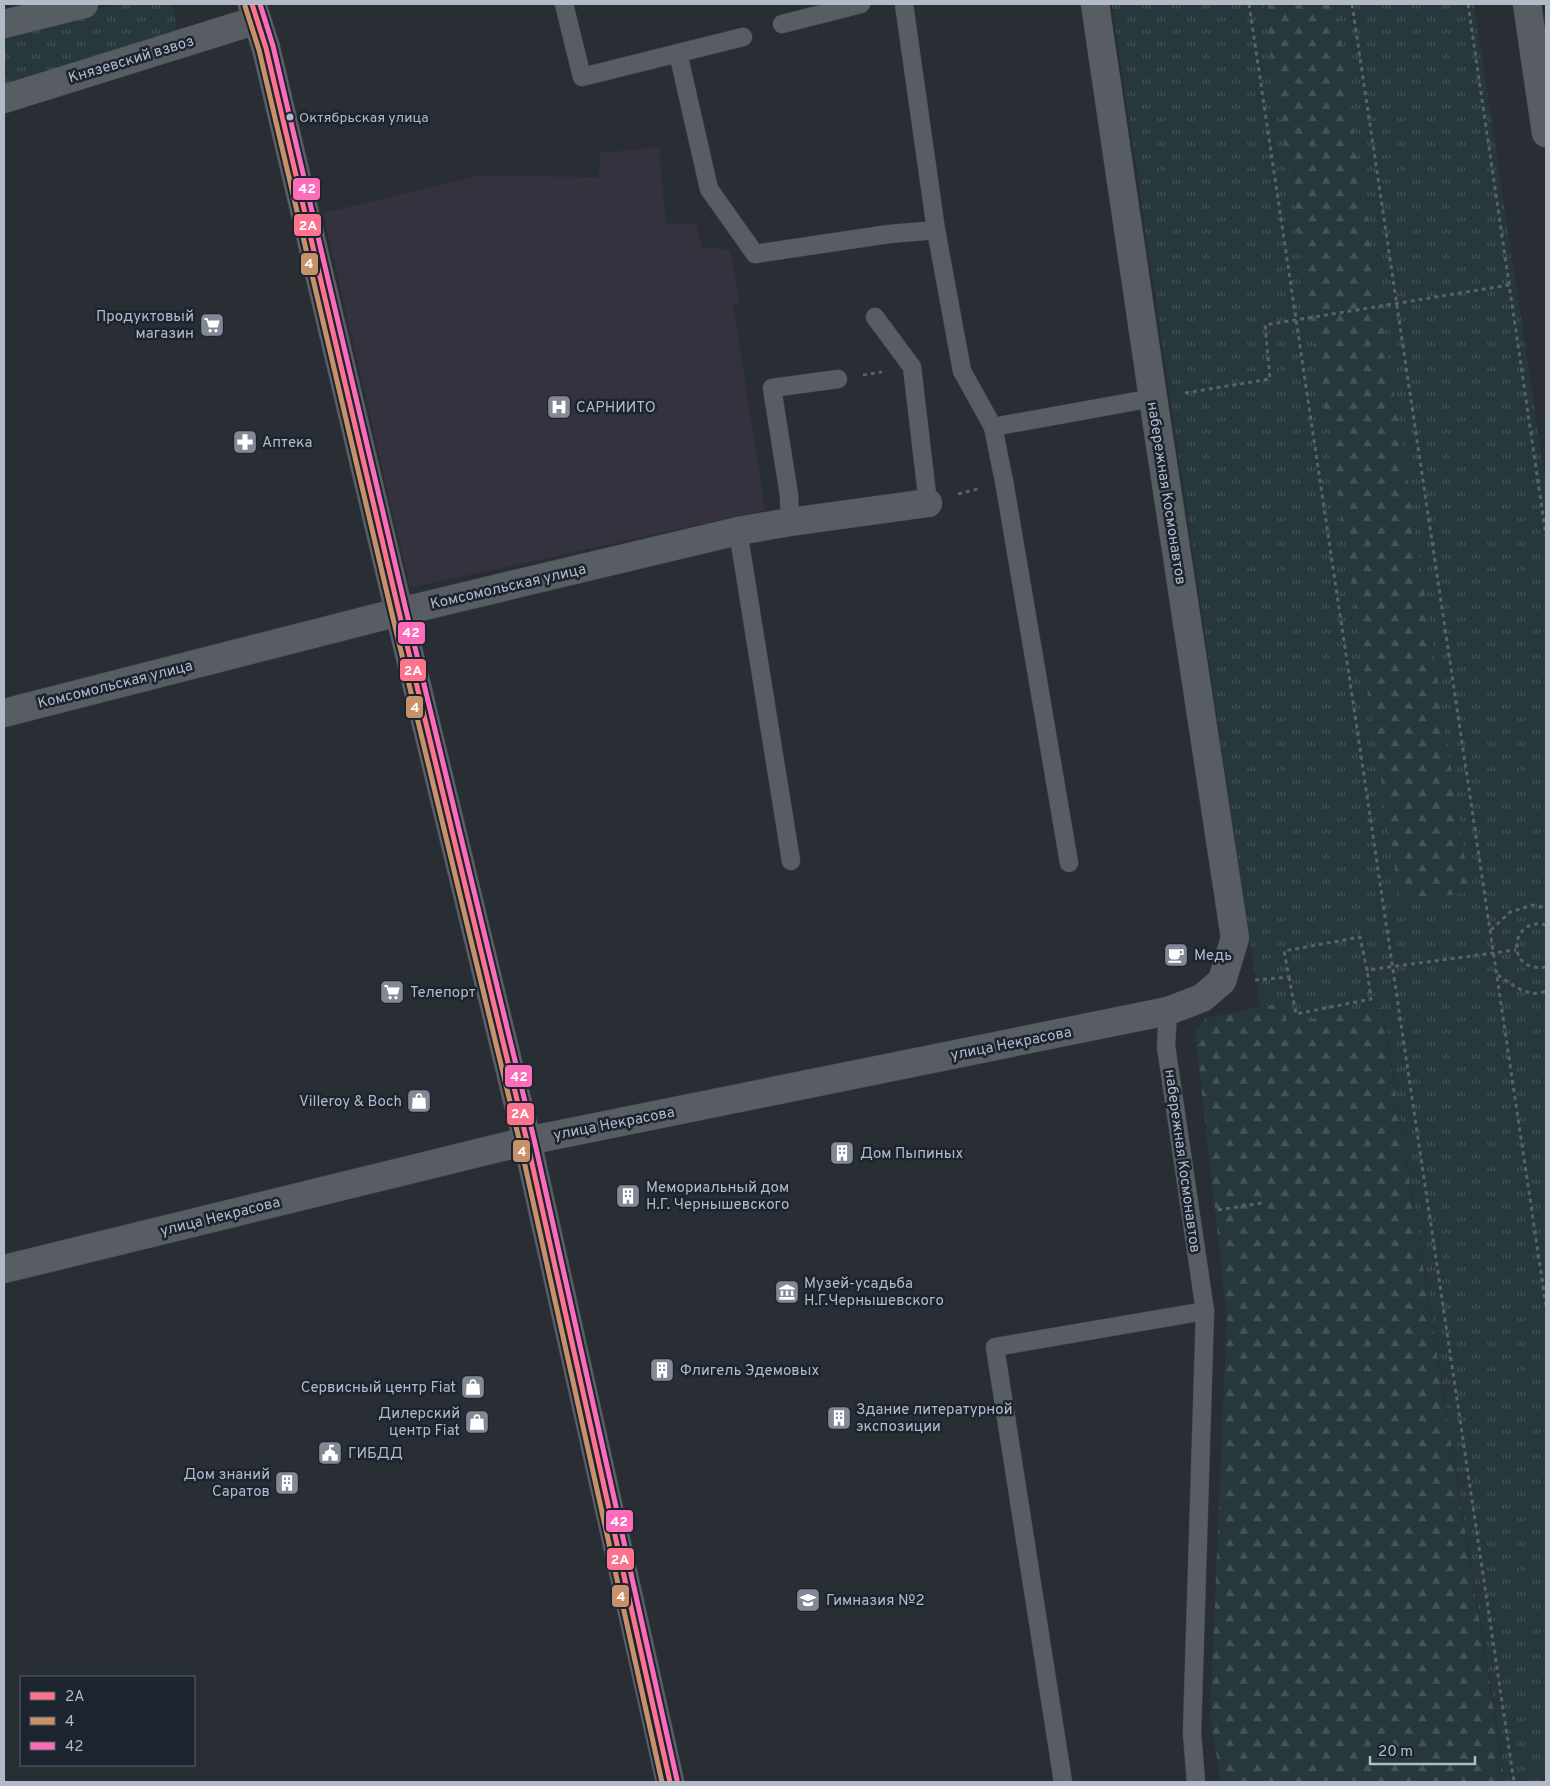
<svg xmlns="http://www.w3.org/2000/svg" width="1550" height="1786" font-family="Overpass,sans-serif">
<defs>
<pattern id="grass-tufts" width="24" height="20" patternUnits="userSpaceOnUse" patternTransform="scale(1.25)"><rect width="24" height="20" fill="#26383b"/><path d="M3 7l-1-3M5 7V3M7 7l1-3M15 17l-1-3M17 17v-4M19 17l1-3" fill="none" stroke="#435356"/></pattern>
<pattern id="forest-firs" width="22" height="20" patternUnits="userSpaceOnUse" patternTransform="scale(1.25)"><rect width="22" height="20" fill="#26383b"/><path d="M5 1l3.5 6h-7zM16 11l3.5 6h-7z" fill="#435356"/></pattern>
</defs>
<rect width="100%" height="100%" fill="#292e35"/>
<polygon fill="#33323e" points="659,147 666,225 696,223 702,247 730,250 740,303 733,304 765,510 410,588 323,213 477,176 599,177 600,153"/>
<g fill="url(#grass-tufts)">
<polygon points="118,4 171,4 175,17 176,30 168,40 4,92 4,33"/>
<polygon points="1112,4 1474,4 1546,484 1546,1782 1506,1782 1383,1009 1287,1024 1284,1002 1260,1006"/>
</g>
<g fill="url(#forest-firs)">
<polygon points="1263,4 1335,4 1470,892 1400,903"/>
<polygon points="1284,1002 1287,1023 1382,1008 1505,1782 1221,1782 1210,1717 1227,1317 1195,1032 1206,1018"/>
</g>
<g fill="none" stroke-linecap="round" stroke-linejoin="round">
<defs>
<g id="lane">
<polyline points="564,4 582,77 743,37"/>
<polyline points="904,4 936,230 962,371 993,427 1004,481 1069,863"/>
<polyline points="782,24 861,4"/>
<polyline points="678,53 709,189 755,254 889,234 936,230"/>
<polyline points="875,317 912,367 928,503"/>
<polyline points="993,427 1153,398"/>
<polyline points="790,522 789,495 772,388 838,379"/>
<polyline points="738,531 791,861"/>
<polyline points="1168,1011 1166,1046 1205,1311 1192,1733 1196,1782"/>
<polyline points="1063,1782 995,1347 1205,1311"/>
</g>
<g id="street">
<polyline points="1527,4 1546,133"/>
<polyline points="4,24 84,4"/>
<polyline points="4,99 257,20"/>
<polyline points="4,713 399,612 738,531 790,522 928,503"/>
<polyline points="4,1269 527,1141 1168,1011 1202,998 1222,981 1235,938 1153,398 1095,4"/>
</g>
<polyline id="primary" points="252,4 266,48 399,612 527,1141 670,1782"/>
</defs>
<use href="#lane" stroke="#474a50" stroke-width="19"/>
<use href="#street" stroke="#474a50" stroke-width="29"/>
<use href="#primary" stroke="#474a52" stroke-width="29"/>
<g stroke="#5c6167" stroke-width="3" stroke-dasharray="4 4" stroke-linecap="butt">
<polyline points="1249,4 1514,1782"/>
<polyline points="1352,4 1546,1306"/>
<polyline points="1468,4 1546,536"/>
<polyline points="863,375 882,372"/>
<polyline points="1185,393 1270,379 1265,325 1509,285"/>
<polyline points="958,494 978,489"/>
<path d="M1546,925C1510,915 1504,974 1546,967"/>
<polyline points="1491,930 1510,912 1533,905 1546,908"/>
<path d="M1498,975C1511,984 1529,999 1546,991"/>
<polyline points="1289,977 1296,1014 1371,999 1367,970"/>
<polyline points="1255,980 1289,977 1284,951 1360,937 1367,970 1516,950"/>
<polyline points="1218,1210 1262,1203"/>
</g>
<use href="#lane" stroke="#585c63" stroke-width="18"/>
<use href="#street" stroke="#585c63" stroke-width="28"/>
<use href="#primary" stroke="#5b5f65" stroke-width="28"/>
<defs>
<polyline id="bus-1" points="252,4 266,48 399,612 527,1141 670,1782"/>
<polyline id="bus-2" points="245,6 259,50 392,614 520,1143 662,1782"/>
<polyline id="bus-3" points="260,4 273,46 406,610 534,1139 677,1780"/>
</defs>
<use href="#bus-1" stroke="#1c2430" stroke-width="9"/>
<use href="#bus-2" stroke="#1c2430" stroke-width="9"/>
<use href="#bus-3" stroke="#1c2430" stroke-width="9"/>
<use href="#bus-1" stroke="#fc738d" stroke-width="5"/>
<use href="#bus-2" stroke="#c7916a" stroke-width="5"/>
<use href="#bus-3" stroke="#fb6dba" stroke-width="5"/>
</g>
<defs>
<symbol id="supermarket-square" viewBox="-11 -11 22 22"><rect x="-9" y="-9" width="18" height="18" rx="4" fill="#838994" stroke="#1c2430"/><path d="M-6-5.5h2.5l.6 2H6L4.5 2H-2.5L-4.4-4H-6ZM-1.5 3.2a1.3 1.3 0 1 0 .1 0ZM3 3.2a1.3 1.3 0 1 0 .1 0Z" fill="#fff"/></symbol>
<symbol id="hospital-square" viewBox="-11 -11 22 22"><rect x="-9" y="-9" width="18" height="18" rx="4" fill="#838994" stroke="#1c2430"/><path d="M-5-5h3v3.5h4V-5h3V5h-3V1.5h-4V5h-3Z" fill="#fff"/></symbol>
<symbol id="pharmacy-square" viewBox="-11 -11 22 22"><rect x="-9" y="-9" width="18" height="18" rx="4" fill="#838994" stroke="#1c2430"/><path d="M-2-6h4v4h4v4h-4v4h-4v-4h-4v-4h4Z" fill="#fff"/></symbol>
<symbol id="cafe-square" viewBox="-11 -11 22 22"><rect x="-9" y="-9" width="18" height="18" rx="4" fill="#838994" stroke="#1c2430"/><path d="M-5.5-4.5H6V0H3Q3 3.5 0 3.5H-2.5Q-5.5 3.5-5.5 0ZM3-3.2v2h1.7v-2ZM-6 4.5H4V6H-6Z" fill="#fff"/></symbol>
<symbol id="shop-square" viewBox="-11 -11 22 22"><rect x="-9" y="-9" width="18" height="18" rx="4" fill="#838994" stroke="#1c2430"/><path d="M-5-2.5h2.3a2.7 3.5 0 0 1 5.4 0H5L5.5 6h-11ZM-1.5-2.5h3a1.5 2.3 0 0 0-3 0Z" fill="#fff"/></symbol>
<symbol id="building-square" viewBox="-11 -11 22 22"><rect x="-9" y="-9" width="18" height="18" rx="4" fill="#838994" stroke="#1c2430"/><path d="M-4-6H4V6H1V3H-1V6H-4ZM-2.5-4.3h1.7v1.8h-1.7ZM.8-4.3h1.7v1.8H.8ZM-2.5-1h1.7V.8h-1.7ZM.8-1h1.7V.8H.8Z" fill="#fff"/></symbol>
<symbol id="museum-square" viewBox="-11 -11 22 22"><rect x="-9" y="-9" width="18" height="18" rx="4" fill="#838994" stroke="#1c2430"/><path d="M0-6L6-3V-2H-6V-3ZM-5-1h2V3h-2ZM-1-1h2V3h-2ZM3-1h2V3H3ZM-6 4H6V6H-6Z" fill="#fff"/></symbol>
<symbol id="civic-square" viewBox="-11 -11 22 22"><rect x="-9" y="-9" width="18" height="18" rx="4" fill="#838994" stroke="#1c2430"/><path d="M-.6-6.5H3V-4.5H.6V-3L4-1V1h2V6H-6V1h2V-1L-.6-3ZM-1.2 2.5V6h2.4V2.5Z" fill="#fff"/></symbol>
<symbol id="school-square" viewBox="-11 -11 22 22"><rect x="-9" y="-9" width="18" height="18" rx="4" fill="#838994" stroke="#1c2430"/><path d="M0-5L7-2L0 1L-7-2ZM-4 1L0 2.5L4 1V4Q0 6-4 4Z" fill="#fff"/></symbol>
</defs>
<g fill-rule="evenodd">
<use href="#supermarket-square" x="198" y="311" width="28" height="28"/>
<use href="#hospital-square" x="545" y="393" width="28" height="28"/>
<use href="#pharmacy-square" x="231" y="428" width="28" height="28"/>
<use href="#cafe-square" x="1162" y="941" width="28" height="28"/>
<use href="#supermarket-square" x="378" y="978" width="28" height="28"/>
<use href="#shop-square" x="405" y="1087" width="28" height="28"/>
<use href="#building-square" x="828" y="1139" width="28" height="28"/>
<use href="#building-square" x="614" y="1182" width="28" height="28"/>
<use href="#museum-square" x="773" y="1278" width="28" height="28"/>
<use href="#building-square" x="648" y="1356" width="28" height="28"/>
<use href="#shop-square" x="459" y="1373" width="28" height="28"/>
<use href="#building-square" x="825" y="1404" width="28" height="28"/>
<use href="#shop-square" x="463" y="1408" width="28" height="28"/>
<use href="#civic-square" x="316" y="1439" width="28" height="28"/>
<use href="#building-square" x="273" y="1469" width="28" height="28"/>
<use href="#school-square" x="794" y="1586" width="28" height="28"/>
</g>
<circle fill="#b3bac7" stroke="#1c2430" stroke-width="2" cx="290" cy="117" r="4.5"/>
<g text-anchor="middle" stroke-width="5" stroke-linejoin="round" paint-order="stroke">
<g font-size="14" fill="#b3bac7" stroke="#1c2430" text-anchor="start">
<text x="299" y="122">Октябрьская улица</text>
</g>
<g font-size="15" fill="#b3bac7" stroke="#1c2430">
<text transform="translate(131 59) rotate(-17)" y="5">Князевский взвоз</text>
<text transform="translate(1167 493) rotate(81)" y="5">набережная Космонавтов</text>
<text transform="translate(508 586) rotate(-13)" y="5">Комсомольская улица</text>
<text transform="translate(115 684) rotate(-14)" y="5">Комсомольская улица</text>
<text transform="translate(1011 1043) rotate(-11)" y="5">улица Некрасова</text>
<text transform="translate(614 1123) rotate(-11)" y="5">улица Некрасова</text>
<text transform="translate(1183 1161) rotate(82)" y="5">набережная Космонавтов</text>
<text transform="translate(220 1216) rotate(-14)" y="5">улица Некрасова</text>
</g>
<g font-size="15" fill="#b3bac7" stroke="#1c2430" text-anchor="start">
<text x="194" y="321" text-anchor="end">Продуктовый<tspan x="194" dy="17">магазин</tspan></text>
<text x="576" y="412">САРНИИТО</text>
<text x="262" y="447">Аптека</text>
<text x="1194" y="960">Медь</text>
<text x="410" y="997">Телепорт</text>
<text x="402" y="1106" text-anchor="end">Villeroy &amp; Boch</text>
<text x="860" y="1158">Дом Пыпиных</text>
<text x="646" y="1192">Мемориальный дом<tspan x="646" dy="17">Н.Г. Чернышевского</tspan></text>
<text x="804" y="1288">Музей-усадьба<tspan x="804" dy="17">Н.Г.Чернышевского</tspan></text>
<text x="680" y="1375">Флигель Эдемовых</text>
<text x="456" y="1392" text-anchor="end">Сервисный центр Fiat</text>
<text x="856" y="1414">Здание литературной<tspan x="856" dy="17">экспозиции</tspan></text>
<text x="460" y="1418" text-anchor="end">Дилерский<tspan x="460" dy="17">центр Fiat</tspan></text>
<text x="348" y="1458">ГИБДД</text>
<text x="270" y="1479" text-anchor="end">Дом знаний<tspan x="270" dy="17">Саратов</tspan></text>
<text x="826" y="1605">Гимназия №2</text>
</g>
</g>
<g stroke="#1c2430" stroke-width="2">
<rect x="292" y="177" width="29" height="24" rx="5" fill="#fb6dba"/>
<rect x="293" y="213" width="29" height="24" rx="5" fill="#fc738d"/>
<rect x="300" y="252" width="19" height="24" rx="5" fill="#c7916a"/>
<rect x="397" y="621" width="29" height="24" rx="5" fill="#fb6dba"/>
<rect x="399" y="658" width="28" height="24" rx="5" fill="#fc738d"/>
<rect x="405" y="695" width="19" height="24" rx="5" fill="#c7916a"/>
<rect x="504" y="1064" width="29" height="24" rx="5" fill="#fb6dba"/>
<rect x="506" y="1102" width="29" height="24" rx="5" fill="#fc738d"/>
<rect x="512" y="1139" width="19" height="24" rx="5" fill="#c7916a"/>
<rect x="605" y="1509" width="29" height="24" rx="5" fill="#fb6dba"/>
<rect x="606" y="1547" width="29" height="24" rx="5" fill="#fc738d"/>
<rect x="611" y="1584" width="19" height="24" rx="5" fill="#c7916a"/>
</g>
<g font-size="14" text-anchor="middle" font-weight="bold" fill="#fff">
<text x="307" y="193">42</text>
<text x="308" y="230">2А</text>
<text x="309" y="268">4</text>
<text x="411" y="637">42</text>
<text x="413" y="675">2А</text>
<text x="415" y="712">4</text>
<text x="519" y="1081">42</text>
<text x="520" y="1118">2А</text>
<text x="522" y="1156">4</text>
<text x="619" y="1526">42</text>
<text x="620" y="1564">2А</text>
<text x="621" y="1601">4</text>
</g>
<rect width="1550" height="1786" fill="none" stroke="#b3bac7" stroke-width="10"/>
<rect x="20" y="1676" width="175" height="90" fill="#1c2430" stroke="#58606c"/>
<rect x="30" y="1692" width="25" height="8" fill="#fc738d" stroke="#58606c"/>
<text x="65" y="1701" font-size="15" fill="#b3bac7">2А</text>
<rect x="30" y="1717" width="25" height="8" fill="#c7916a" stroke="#58606c"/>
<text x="65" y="1726" font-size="15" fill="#b3bac7">4</text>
<rect x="30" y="1742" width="25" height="8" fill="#fb6dba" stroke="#58606c"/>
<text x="65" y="1751" font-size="15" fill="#b3bac7">42</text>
<path d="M1370 1756v8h105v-8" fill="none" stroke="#b3bac7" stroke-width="2.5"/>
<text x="1378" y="1756" font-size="15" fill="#b3bac7" stroke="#1c2430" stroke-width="4" paint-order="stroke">20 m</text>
</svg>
